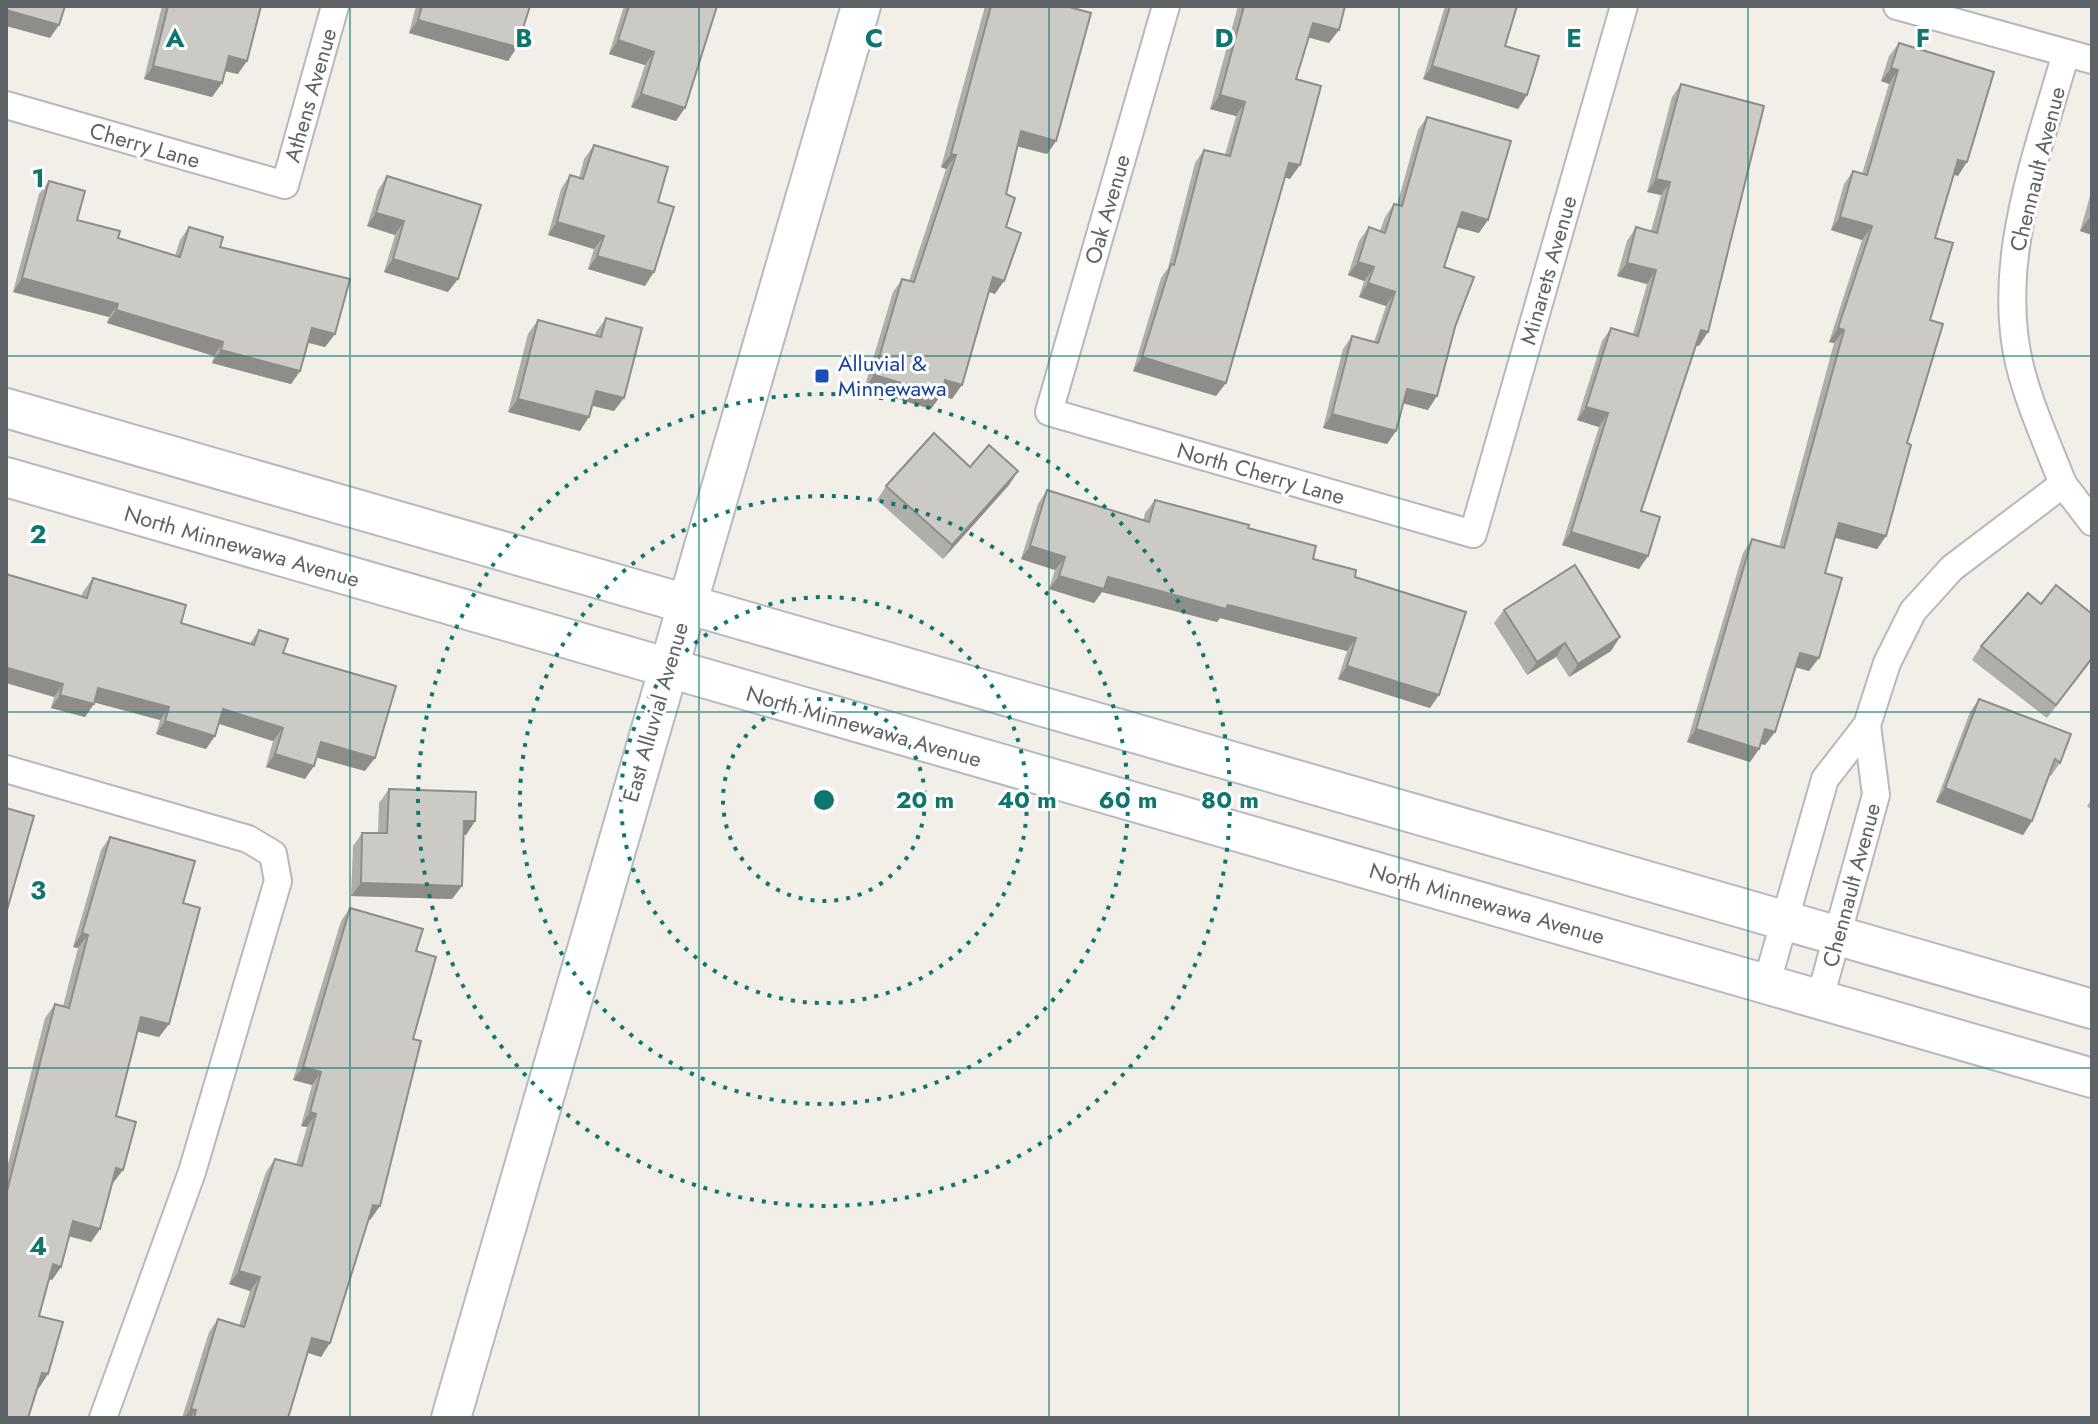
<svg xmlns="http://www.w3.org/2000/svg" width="2098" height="1424" font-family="Jost,sans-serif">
<rect width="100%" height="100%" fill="#f1efe8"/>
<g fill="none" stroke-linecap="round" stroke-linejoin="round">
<defs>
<g id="street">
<polyline points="1166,6 1049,412 1473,534 1624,6"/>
<polyline points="1897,6 2092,60"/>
<polyline points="6,105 285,185 335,6"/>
<polyline points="2063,484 2092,522"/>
<polyline points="6,769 248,839 273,854 278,881 192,1172 103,1418"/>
<path d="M1767,982L1825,779L1867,725L1887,663L1913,611L1952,568L2063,484C2050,450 2034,416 2024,381C1990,273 2037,156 2066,53"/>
<polyline points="1820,998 1876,795 1867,725"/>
</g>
<g id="secondary">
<polyline points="6,408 2092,1009"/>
<polyline points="6,477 2092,1078"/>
<polyline points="451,1418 861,6"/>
</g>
</defs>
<use href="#street" stroke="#b5b8bc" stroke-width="30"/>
<use href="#secondary" stroke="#b6babf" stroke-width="42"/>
<use href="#street" stroke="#fff" stroke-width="26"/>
<use href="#secondary" stroke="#fff" stroke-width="38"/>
</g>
<g fill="#afaea9">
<polygon points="162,6 261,6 238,74 225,71 222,83 212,97 144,79"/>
<polygon points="416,6 530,6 517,47 508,61 409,33"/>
<polygon points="624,6 717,6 676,121 631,107 645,65 609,54"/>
<polygon points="985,6 1066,6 1056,141 1047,154 1017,146 1006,194 1006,227 995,294 989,292 952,399 941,395 931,409 864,389 893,292 902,279 909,281 946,169 941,167"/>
<polygon points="1238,6 1345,6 1329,43 1308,37 1296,79 1290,179 1285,177 1216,396 1133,371 1161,278 1168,268 1195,163 1204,150 1225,155 1236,116 1210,109"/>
<polygon points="1445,6 1517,6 1505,46 1527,95 1518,109 1423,79"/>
<polygon points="1899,43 1958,176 1953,174 1935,238 1930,320 1907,443 1886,536 1877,549 1835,538 1825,573 1809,671 1796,667 1775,732 1765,745 1760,744 1759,749 1750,762 1687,742 1743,553 1752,539 1779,547 1834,343 1829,342 1862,240 1831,230 1844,184 1853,171 1862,174 1889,84 1881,81 1889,56"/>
<polygon points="1681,84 1699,346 1696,345 1641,511 1648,556 1639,569 1562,545 1599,427 1577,420 1602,341 1611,328 1633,334 1647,284 1617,276 1627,241 1636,227 1651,231 1661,195 1647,192 1672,97"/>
<polygon points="1427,117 1479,233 1457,227 1444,267 1455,327 1428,410 1403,403 1396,431 1387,444 1323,428 1343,349 1352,336 1374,342 1386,306 1359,297 1364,281 1348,275 1359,241 1369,227 1380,231 1385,217 1394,204 1397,205 1418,130"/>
<polygon points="594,145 658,202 645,286 588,269 594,249 548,235 561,189 570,175 579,178 584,159"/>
<polygon points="387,176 448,292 384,272 395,235 367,226 378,190"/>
<polygon points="49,181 77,220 118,238 175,256 180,240 189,227 220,247 335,334 325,347 308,343 300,371 291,384 212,363 214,356 107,323 109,317 13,292 39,194"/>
<polygon points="2092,189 2092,235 2080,231"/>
<polygon points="606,318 614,411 592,406 580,431 508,412 528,334 538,320 595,335 596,332"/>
<polygon points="1009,485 943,559 877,500 886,486"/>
<polygon points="1047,490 1143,521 1145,513 1155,500 1248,528 1313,559 1355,577 1430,708 1338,679 1347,651 1220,618 1217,622 1102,592 1094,603 1049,589 1055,570 1021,559 1038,504"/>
<polygon points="93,578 181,623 250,643 259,630 283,653 365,771 316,757 305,779 266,767 273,741 219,724 206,749 156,734 160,720 94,702 85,717 51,708 83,592"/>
<polygon points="2041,604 2092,614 2092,660 2047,718 1972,660 1981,646"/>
<polygon points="1504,610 1611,651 1569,677 1556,657 1527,675 1494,623"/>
<polygon points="1979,699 2060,763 2051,776 2049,775 2032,821 2023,835 1936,802 1970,712"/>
<polygon points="389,789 475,821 466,835 463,834 462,886 452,899 351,896 353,846 362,833 378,833 379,803"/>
<polygon points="2092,799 2092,810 2087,806"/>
<polygon points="110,837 183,903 169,1024 159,1037 138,1032 116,1116 113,1183 100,1229 91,1242 69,1236 61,1267 52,1280 49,1279 39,1316 39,1388 37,1387 6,1418 6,1172 45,1018 55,1004 63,1006 78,948 73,947 101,850"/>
<polygon points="350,908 416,951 413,1039 380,1206 370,1220 368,1219 321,1357 308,1353 288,1418 182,1418 209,1332 218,1319 239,1326 250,1291 229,1284 266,1172 275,1159 296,1165 307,1127 301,1126 312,1085 293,1080 341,921"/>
</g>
<g fill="#8f8d8a">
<polygon points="6,10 59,25 50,38 6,26"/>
<polygon points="418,20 517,47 508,61 409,33"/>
<polygon points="1313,23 1339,30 1329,43 1303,36"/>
<polygon points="618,40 654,52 645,65 609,54"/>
<polygon points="229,56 247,61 238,74 220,70"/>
<polygon points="153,66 222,83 212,97 144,79"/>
<polygon points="1432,66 1527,95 1518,109 1423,79"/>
<polygon points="1891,68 1898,70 1889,84 1881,81"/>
<polygon points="641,94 685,108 676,121 631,107"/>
<polygon points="1220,95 1245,102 1236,116 1210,109"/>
<polygon points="1021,131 1056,141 1047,154 1012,145"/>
<polygon points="951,154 956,155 946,169 941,167"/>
<polygon points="1958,160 1967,162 1958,176 1948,173"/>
<polygon points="1289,163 1300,165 1290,179 1280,176"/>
<polygon points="1656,179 1670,182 1661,195 1647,192"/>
<polygon points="1462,212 1488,220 1479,233 1452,226"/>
<polygon points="376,213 404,221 395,235 367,226"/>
<polygon points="1840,217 1872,226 1862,240 1831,230"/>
<polygon points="2089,218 2092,219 2092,235 2080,231"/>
<polygon points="557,222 604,236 594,249 548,235"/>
<polygon points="597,256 654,272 645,286 588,269"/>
<polygon points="393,259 458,279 448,292 384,272"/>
<polygon points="1358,262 1374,267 1364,281 1348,275"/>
<polygon points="1627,263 1656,270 1647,284 1617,276"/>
<polygon points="993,277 1004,281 995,294 984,290"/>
<polygon points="22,278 118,304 109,317 13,292"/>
<polygon points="1368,283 1395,292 1386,306 1359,297"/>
<polygon points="116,310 223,342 214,356 107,323"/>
<polygon points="312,328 335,334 325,347 303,341"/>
<polygon points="1838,328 1844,330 1834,343 1829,342"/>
<polygon points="1701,330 1708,332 1699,346 1692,344"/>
<polygon points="221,350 300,371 291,384 212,363"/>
<polygon points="1142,357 1226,383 1216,396 1133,371"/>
<polygon points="874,375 941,395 931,409 864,389"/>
<polygon points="945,380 962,385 952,399 936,394"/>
<polygon points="1407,389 1437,396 1428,410 1398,402"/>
<polygon points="596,391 624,398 614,411 587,404"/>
<polygon points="518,399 589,417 580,431 508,412"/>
<polygon points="1586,407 1608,413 1599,427 1577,420"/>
<polygon points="1332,414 1396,431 1387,444 1323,428"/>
<polygon points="1018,471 1009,485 943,559 952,545"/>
<polygon points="1839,523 1886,536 1877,549 1830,536"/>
<polygon points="1571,532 1648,556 1639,569 1562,545"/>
<polygon points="1030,546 1065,557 1055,570 1021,559"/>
<polygon points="1059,576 1108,577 1228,605 1356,638 1347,651 1220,618 1217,622 1102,592 1094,603 1049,589"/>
<polygon points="1620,637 1611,651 1569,677 1578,664"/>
<polygon points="1565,643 1556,657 1527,675 1537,662"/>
<polygon points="1800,653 1819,658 1809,671 1791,666"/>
<polygon points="1347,666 1439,695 1430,708 1338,679"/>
<polygon points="8,668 63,684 54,697 6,683 6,672"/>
<polygon points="98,688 169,707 160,720 89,701"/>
<polygon points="60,695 94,704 85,717 51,708"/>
<polygon points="223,709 283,728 273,741 214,722"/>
<polygon points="165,721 215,736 206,749 156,734"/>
<polygon points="1696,729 1759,749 1750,762 1687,742"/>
<polygon points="1765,729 1775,732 1765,745 1756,742"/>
<polygon points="321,742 375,758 365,771 311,756"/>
<polygon points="275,754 314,766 305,779 266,767"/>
<polygon points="1945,788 2032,821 2023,835 1936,802"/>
<polygon points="464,821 475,821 466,835 455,834"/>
<polygon points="361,883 462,886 452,899 351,896"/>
<polygon points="82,933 88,935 78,948 73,947"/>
<polygon points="141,1017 169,1024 159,1037 132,1030"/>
<polygon points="303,1067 321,1072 312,1085 293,1080"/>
<polygon points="310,1112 316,1114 307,1127 301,1126"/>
<polygon points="116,1168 123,1170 113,1183 107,1181"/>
<polygon points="373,1205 380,1206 370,1220 363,1218"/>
<polygon points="73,1221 100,1229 91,1242 64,1235"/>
<polygon points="53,1264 61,1267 52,1280 43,1278"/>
<polygon points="239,1271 260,1277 250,1291 229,1284"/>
<polygon points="312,1338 330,1343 321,1357 303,1351"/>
<polygon points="42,1373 48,1374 39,1388 32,1386"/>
<polygon points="191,1409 196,1410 190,1418 184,1418"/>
</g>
<g fill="#cccac5" stroke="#8f8d8a" stroke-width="2">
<polygon points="6,6 65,6 59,25 6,10"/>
<polygon points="168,6 261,6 247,61 229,56 222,83 153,66"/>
<polygon points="422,6 530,6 517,47 418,20"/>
<polygon points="629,6 717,6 685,108 641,94 654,52 618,40"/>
<polygon points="991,6 1066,6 1091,13 1056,141 1021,131 1006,194 1015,198 1006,227 1021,233 1004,281 993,277 962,385 945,380 941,395 874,375 902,279 914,282 956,155 951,154"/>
<polygon points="1244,6 1345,6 1339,30 1313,23 1296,79 1321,86 1300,165 1289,163 1226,383 1142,357 1171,264 1174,265 1204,150 1230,156 1245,102 1220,95"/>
<polygon points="1450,6 1517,6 1505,46 1539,56 1527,95 1432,66"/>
<polygon points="1899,43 1994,72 1967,162 1958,160 1935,238 1953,243 1930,320 1943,324 1907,443 1911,445 1886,536 1839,523 1825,573 1842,578 1819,658 1800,653 1775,732 1765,729 1759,749 1696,729 1752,539 1784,548 1844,330 1838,328 1872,226 1840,217 1853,171 1867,175 1898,70 1891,68"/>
<polygon points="1681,84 1764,106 1708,332 1701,330 1641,511 1660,517 1648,556 1571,532 1608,413 1586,407 1611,328 1638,336 1656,270 1627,263 1636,227 1657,233 1670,182 1656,179"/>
<polygon points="1427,117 1511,141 1488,220 1462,212 1444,267 1474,277 1455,327 1437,396 1407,389 1396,431 1332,414 1352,336 1378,343 1395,292 1368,283 1374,267 1358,262 1369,227 1385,233 1394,204 1402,206"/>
<polygon points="594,145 668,167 658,202 674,207 654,272 597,256 604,236 557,222 570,175 583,179"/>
<polygon points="387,176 481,205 458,279 393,259 404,221 376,213"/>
<polygon points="49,181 85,191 77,220 120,231 118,238 180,257 189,227 223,237 220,247 350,279 335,334 312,328 300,371 221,350 223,342 116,310 118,304 22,278"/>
<polygon points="606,318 642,328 624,398 596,391 589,417 518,399 538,320 601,337"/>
<polygon points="934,433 970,467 989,445 1018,471 952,545 886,486"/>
<polygon points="1047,490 1149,522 1155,500 1249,525 1248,528 1316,546 1313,559 1356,570 1355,577 1466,612 1439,695 1347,666 1356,638 1228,605 1226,609 1108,577 1104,589 1059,576 1065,557 1030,546"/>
<polygon points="1575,565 1620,637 1578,664 1565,643 1537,662 1504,610"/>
<polygon points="6,574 87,598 93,578 186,605 181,623 254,645 259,630 288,639 283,653 396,686 375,758 321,742 314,766 275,754 283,728 223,709 215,736 165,721 169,707 98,688 94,704 60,695 63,684 8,668 6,676"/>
<polygon points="2056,585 2092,614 2092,658 2056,705 1981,646 2028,593 2041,604"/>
<polygon points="1979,699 2071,734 2060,763 2055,759 2032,821 1945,788"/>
<polygon points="389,789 476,792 475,821 464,821 462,886 361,883 362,833 387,833"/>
<polygon points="6,808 34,816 7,910 6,910"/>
<polygon points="110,837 195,861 183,903 200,908 169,1024 141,1017 116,1116 136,1122 123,1170 116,1168 100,1229 73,1221 61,1267 53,1264 39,1316 63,1322 48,1374 42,1373 28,1418 6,1418 6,1195 55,1004 69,1008 88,935 82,933"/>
<polygon points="350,908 423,929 416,951 436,957 413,1039 421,1041 380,1206 373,1205 330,1343 312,1338 288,1418 194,1418 196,1410 191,1409 218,1319 244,1327 260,1277 239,1271 275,1159 302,1166 316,1114 310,1112 321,1072 303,1067"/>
</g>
<path fill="none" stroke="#0f766e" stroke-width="2" stroke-opacity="0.55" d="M350,6V1418M699,6V1418M1049,6V1418M1399,6V1418M1748,6V1418M6,356H2092M6,712H2092M6,1068H2092"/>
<g fill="none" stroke="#0f766e" stroke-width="4" stroke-dasharray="4 8">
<circle cx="824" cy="800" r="101"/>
<circle cx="824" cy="800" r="203"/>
<circle cx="824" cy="800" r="304"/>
<circle cx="824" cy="800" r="406"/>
</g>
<rect fill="#1a4fb4" stroke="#fff" stroke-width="3" x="814" y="368" width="16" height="16" rx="4"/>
<g text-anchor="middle" stroke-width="6" stroke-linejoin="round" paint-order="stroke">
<g font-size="22" fill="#5f6368" stroke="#fff">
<text transform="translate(310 95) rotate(-74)" y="8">Athens Avenue</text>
<text transform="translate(145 145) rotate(16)" y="8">Cherry Lane</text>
<text transform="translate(2037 169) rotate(-76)" y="8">Chennault Avenue</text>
<text transform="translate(1107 209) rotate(-74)" y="8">Oak Avenue</text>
<text transform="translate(1548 270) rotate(-74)" y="8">Minarets Avenue</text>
<text transform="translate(1261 473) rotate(16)" y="8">North Cherry Lane</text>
<text transform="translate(242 546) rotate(16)" y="8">North Minnewawa Avenue</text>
<text transform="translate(655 712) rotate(-74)" y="8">East Alluvial Avenue</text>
<text transform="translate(864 726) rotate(16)" y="8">North Minnewawa Avenue</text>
<text transform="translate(1851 885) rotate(-75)" y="8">Chennault Avenue</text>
<text transform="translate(1487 903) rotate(16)" y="8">North Minnewawa Avenue</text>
</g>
<g font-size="22" fill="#164399" stroke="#fff" text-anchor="start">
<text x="838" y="371">Alluvial &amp;<tspan x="838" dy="25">Minnewawa</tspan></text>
</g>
</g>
<g font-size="26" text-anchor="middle" font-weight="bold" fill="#0f766e" stroke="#fff" stroke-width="6" stroke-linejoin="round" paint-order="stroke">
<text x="175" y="47">A</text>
<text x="524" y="47">B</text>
<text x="874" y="47">C</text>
<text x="1224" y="47">D</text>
<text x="1574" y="47">E</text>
<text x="1923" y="47">F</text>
<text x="38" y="187">1</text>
<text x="38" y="543">2</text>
<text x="38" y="899">3</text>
<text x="38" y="1255">4</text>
</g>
<circle cx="824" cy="800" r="12" fill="#0f766e" stroke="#fff" stroke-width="4"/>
<g font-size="24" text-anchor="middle" font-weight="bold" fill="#0f766e" stroke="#fff" stroke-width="6" stroke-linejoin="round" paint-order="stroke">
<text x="925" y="808">20 m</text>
<text x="1027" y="808">40 m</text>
<text x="1128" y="808">60 m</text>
<text x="1230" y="808">80 m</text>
</g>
<rect width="2098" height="1424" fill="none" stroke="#5f6368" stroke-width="16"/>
</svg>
